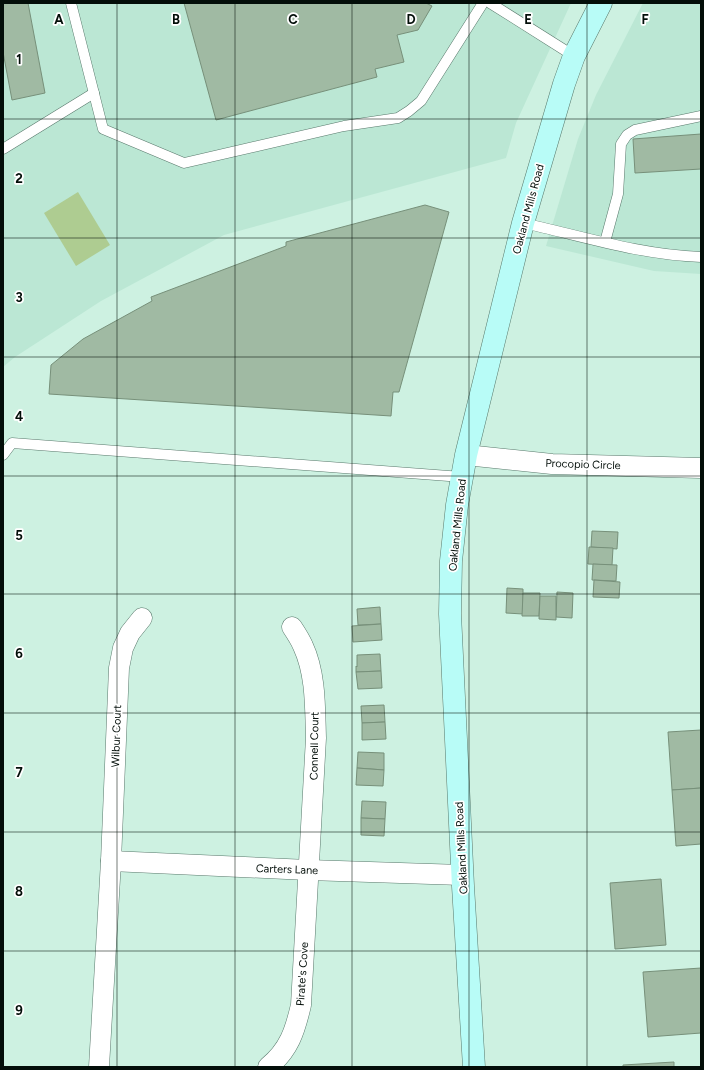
<svg xmlns="http://www.w3.org/2000/svg" width="704" height="1070" font-family="Figtree,sans-serif">
<rect width="100%" height="100%" fill="#cdf1e1"/>
<g fill="#bbe7d4">
<polygon points="3,3 571,3 516,123 506,158 224,235 101,301 15,357 3,367"/>
<polygon points="643,3 701,3 701,274 654,271 546,246 578,139 596,95"/>
</g>
<polygon fill="#aecc91" points="78,192 110,245 76,266 44,213"/>
<g fill="#a0baa3" stroke="#77907a">
<polygon points="3,3 28,3 45,93 12,100 3,52"/>
<polygon points="184,3 426,3 432,6 418,30 397,35 404,62 375,69 377,77 216,120"/>
<polygon points="701,134 701,169 635,173 633,139"/>
<polygon points="425,205 449,212 399,392 393,392 391,416 49,394 51,365 83,339 152,301 151,297 286,246 286,242"/>
<polygon points="592,531 618,532 617,549 591,547"/>
<polygon points="589,547 613,548 612,565 588,564"/>
<polygon points="593,564 617,565 616,581 592,580"/>
<polygon points="594,580 620,582 619,598 593,597"/>
<polygon points="507,588 523,589 523,614 506,613"/>
<polygon points="557,592 573,593 572,618 556,617"/>
<polygon points="523,593 540,593 539,616 522,616"/>
<polygon points="540,596 556,596 556,620 539,619"/>
<polygon points="380,607 381,624 358,625 357,609"/>
<polygon points="381,624 382,640 353,642 352,626"/>
<polygon points="380,654 381,671 356,672 356,666 357,667 357,655"/>
<polygon points="381,671 382,688 358,689 356,672"/>
<polygon points="384,705 385,722 362,723 361,706"/>
<polygon points="385,722 386,739 362,740 362,723"/>
<polygon points="701,730 701,788 672,790 668,732"/>
<polygon points="358,752 384,753 384,770 357,768"/>
<polygon points="357,768 384,770 383,786 356,785"/>
<polygon points="701,788 701,844 676,846 672,790"/>
<polygon points="362,801 386,802 385,819 361,818"/>
<polygon points="361,818 385,819 384,836 361,835"/>
<polygon points="661,879 666,945 615,949 610,883"/>
<polygon points="701,968 701,1033 648,1037 643,972"/>
<polygon points="674,1062 674,1067 623,1067 623,1065"/>
</g>
<g fill="none" stroke-linecap="round" stroke-linejoin="round">
<defs>
<g id="lane">
<polyline points="71,3 103,129 184,163 344,126 398,118 409,111 421,101 483,3"/>
<polyline points="490,3 574,56"/>
<polyline points="3,149 94,93"/>
<path d="M523,223C582,236 640,255 701,257"/>
<polyline points="605,242 618,194 621,144 627,135 635,130 701,116"/>
<polyline points="3,455 12,443 462,477"/>
</g>
<g id="street">
<polyline points="466,455 552,464 701,468"/>
<polyline points="111,861 308,870 462,875"/>
<polyline points="99,1067 111,861 119,668 123,648 130,633 142,618"/>
<path d="M268,1067C289,1050 295,1031 301,1005L316,738C315,707 316,674 303,646C300,639 296,633 292,627"/>
</g>
<polyline id="secondary" points="474,1067 463,886 450,614 451,561 457,505 466,455 523,223 564,84 574,56 601,3"/>
</defs>
<use href="#lane" stroke="#59796c" stroke-width="11"/>
<use href="#street" stroke="#59796c" stroke-width="21"/>
<use href="#secondary" stroke="#59796c" stroke-width="23"/>
<use href="#lane" stroke="#fff" stroke-width="10"/>
<use href="#street" stroke="#fff" stroke-width="20"/>
<use href="#secondary" stroke="#b8fcf7" stroke-width="22"/>
</g>
<path fill="none" stroke="#030e09" stroke-width="1" stroke-opacity="0.55" d="M117,3V1067M235,3V1067M352,3V1067M469,3V1067M587,3V1067M3,119H701M3,238H701M3,357H701M3,476H701M3,594H701M3,713H701M3,832H701M3,951H701"/>
<g text-anchor="middle" stroke-width="3.5" stroke-linejoin="round" paint-order="stroke">
<g font-size="11" fill="#030e09" stroke="#fff">
<text transform="translate(528 209) rotate(-75)" y="4">Oakland Mills Road</text>
<text transform="translate(583 464) rotate(2)" y="4">Procopio Circle</text>
<text transform="translate(457 525) rotate(-84)" y="4">Oakland Mills Road</text>
<text transform="translate(116 736) rotate(-88)" y="4">Wilbur Court</text>
<text transform="translate(314 746) rotate(-89)" y="4">Connell Court</text>
<text transform="translate(461 848) rotate(-93)" y="4">Oakland Mills Road</text>
<text transform="translate(287 869) rotate(2)" y="4">Carters Lane</text>
<text transform="translate(302 974) rotate(-86)" y="4">Pirate's Cove</text>
</g>
</g>
<g font-size="13" text-anchor="middle" font-weight="bold" fill="#030e09" stroke="#fff" stroke-width="3.5" stroke-linejoin="round" paint-order="stroke">
<text x="59" y="24">A</text>
<text x="176" y="24">B</text>
<text x="293" y="24">C</text>
<text x="411" y="24">D</text>
<text x="528" y="24">E</text>
<text x="645" y="24">F</text>
<text x="19" y="64">1</text>
<text x="19" y="183">2</text>
<text x="19" y="302">3</text>
<text x="19" y="421">4</text>
<text x="19" y="540">5</text>
<text x="19" y="658">6</text>
<text x="19" y="777">7</text>
<text x="19" y="896">8</text>
<text x="19" y="1015">9</text>
</g>
<rect width="704" height="1070" fill="none" stroke="#030e09" stroke-width="8"/>
</svg>
